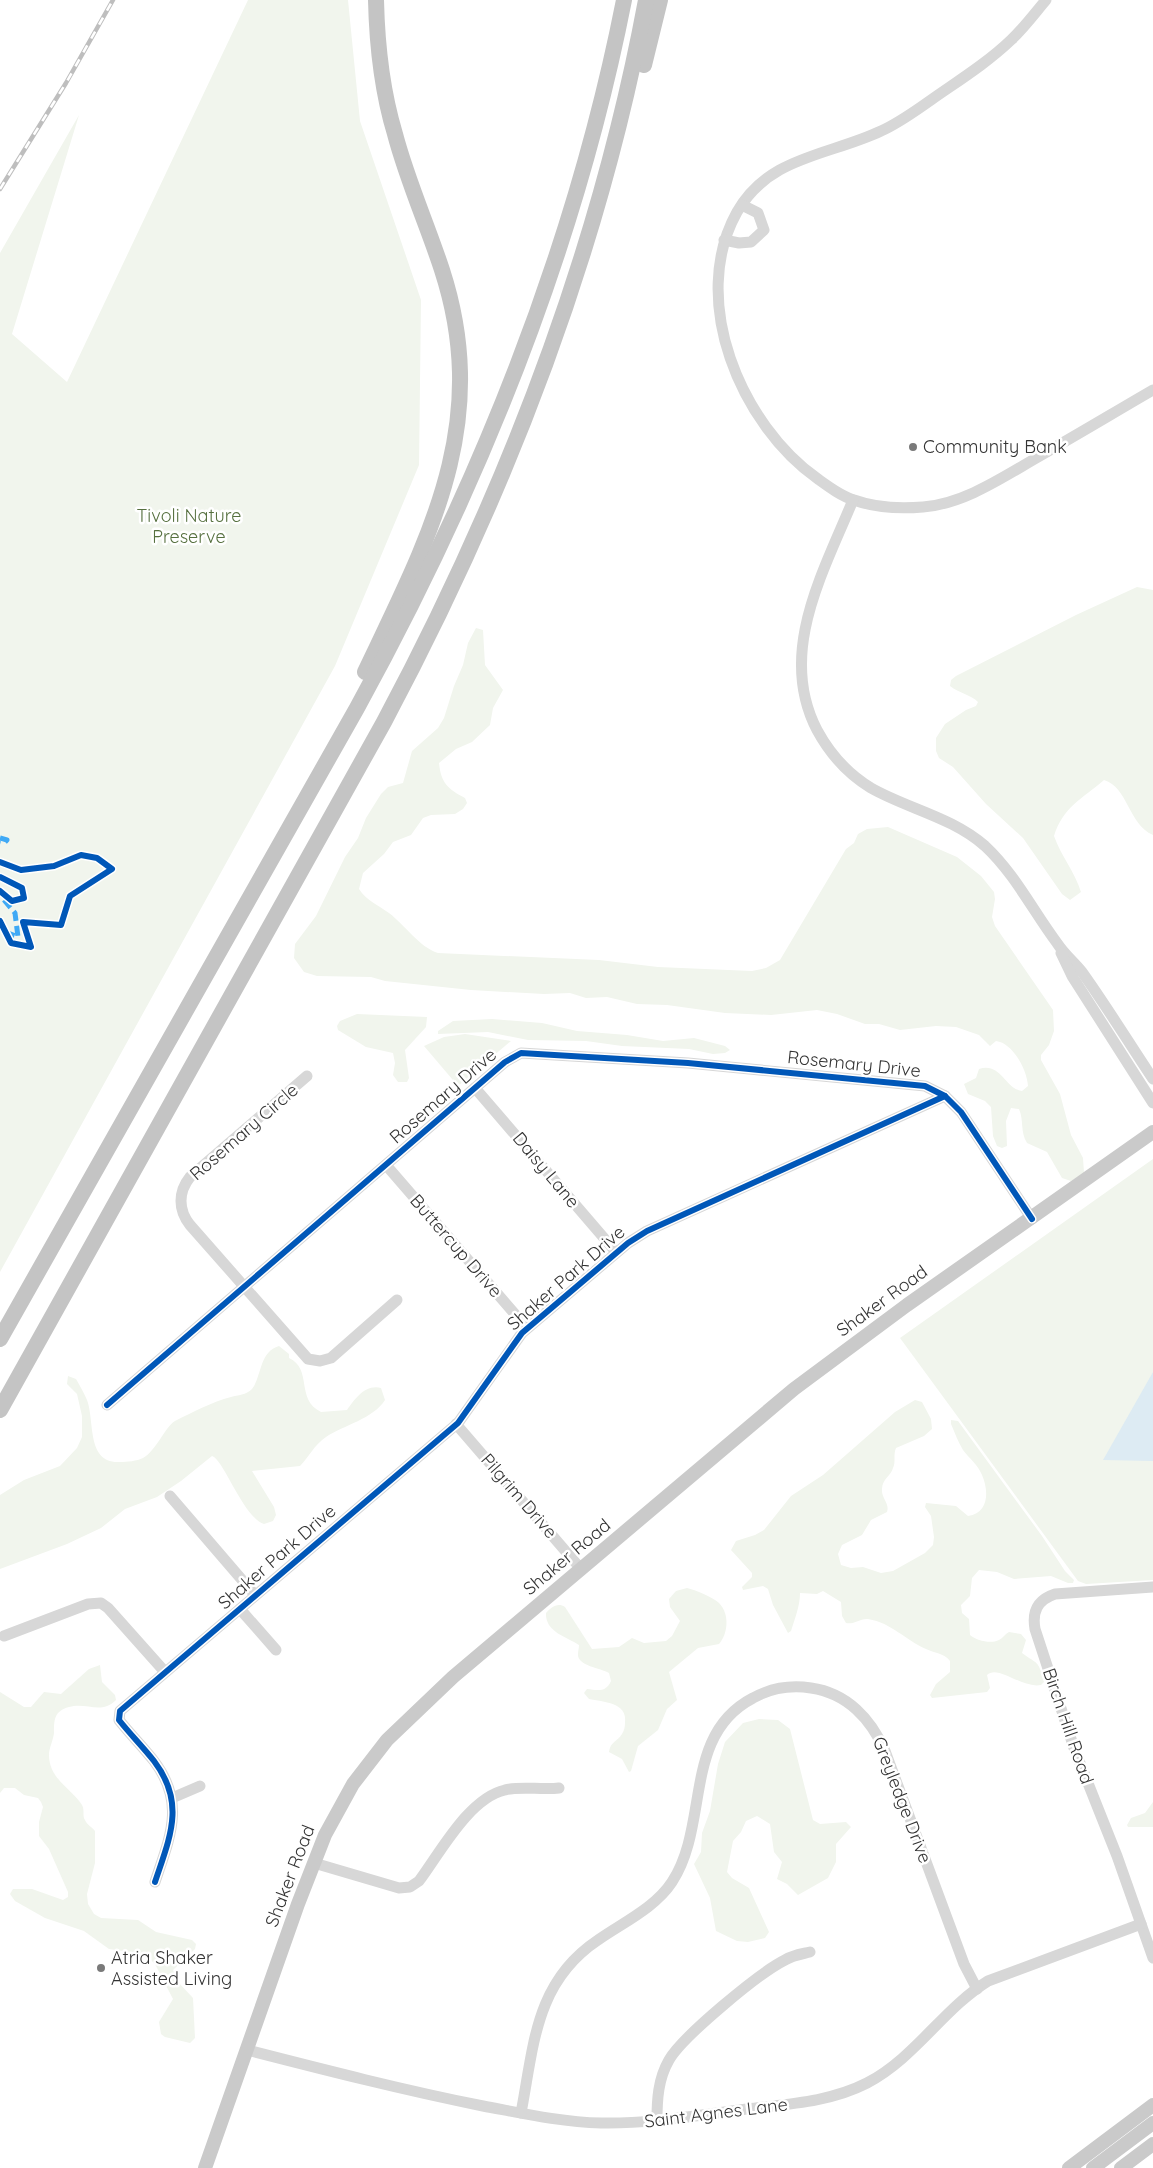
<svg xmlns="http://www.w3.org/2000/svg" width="1153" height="2168" font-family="Quicksand,sans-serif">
<rect width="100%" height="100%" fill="#fff"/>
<g fill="#f1f5ed">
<polygon points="248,0 348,0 360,121 421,300 419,465 335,666 0,1272 0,253 79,115 12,334 67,382"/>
<path d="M1137,587L1153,590V835C1128,824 1128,787 1104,780C1082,799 1063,807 1054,836C1061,856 1075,872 1081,892L1070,900L1062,894L1023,838L986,804L953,767L939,758L936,751V738L945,724L966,710L976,706L978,702C971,695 959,693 950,686L951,680L956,676L1076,615Z"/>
<path d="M476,628L483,630L485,665L503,690L493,708L490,725L472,742L456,749L439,763C441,783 448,789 465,798L467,803L463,809L455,814L431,815L423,818L411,835L393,842L384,854L363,873L359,889C367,901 378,905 389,913C405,925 419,947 438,953L599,960L658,967L752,971L766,968L780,960L846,849L854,843L858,834L867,829L888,827L957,857L981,876L994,892L995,899L992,917L995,926L1053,1010L1054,1031L1049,1045L1041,1055V1060L1060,1094L1071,1135L1083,1158L1084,1173L1071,1181L1062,1178L1047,1152L1027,1143C1020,1132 1024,1120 1019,1109L1011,1108L1006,1121L1007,1146L1002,1148L997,1146L993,1136L991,1107L985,1101L968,1094L964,1084L976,1078L979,1069C1001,1062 1005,1089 1022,1091L1028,1086C1027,1070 1013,1043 996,1041L990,1046L979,1035L956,1027L936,1026L900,1030L879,1024H865L837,1014L817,1010L771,1015L725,1013L667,1005L637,1004L607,997L586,998L570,993L544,994L471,990L385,981L371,977L317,976L304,972L294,958L295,944L316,916L345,857L358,838L366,818L381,794L388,787L403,783L412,751L438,728L444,718L454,686L463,665L468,643Z"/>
<polygon points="357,1014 427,1017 426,1027 405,1050 409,1078 407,1082 398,1082 393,1075 395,1063 393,1053 366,1047 338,1030 337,1026 340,1021"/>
<polygon points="492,1019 542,1023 577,1031 627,1035 663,1041 694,1038 725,1046 730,1050 725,1053 713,1054 689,1049 622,1046 586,1041 528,1040 488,1032 438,1034 438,1031 453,1021"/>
<polygon points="465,1034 511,1041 458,1086 424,1046 444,1037"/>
<polygon points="1153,1159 1153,1580 1086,1584 1078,1581 900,1338"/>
<path d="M279,1346L289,1354V1358C313,1369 295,1399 321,1412L347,1410C355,1399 365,1384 381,1388L385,1400C373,1419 344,1425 326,1437C314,1445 309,1457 300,1466L252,1471L274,1507L276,1515L273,1521L264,1524C243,1517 224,1460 212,1456L181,1481L157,1497L125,1509L101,1528L67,1544L0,1569V1495L24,1480L60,1466L77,1448L82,1437V1416L77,1394L67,1384L68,1376L76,1379C80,1386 84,1393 87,1400C95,1421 86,1464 120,1462C127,1462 137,1461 143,1458C156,1451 165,1427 175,1421C193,1412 212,1402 231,1397C238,1395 246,1395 252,1389C262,1376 259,1352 279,1346Z"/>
<path d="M915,1400L922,1402L931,1419L932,1429L924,1436L896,1448C893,1455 896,1462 893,1468C891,1476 882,1479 882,1489C881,1498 890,1503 887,1512L871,1520L862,1535L842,1545L838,1554L841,1565L851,1568L863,1567L881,1573L893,1571L925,1553L933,1545L934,1537L931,1516L925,1507L926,1503L956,1506L968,1516C989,1513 989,1491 982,1475C978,1465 969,1458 963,1450C958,1442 955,1433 951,1424V1420L958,1421L1042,1536L1065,1571L1074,1580L1073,1583H1068L1051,1576L1014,1579L997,1572L979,1570L972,1578L970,1596L961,1605L962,1613L969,1619L970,1635C977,1641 991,1644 999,1640C1003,1638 1005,1634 1009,1632L1021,1634L1026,1640L1022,1653C1038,1665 1038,1659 1044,1682L1041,1685C1022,1689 998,1664 987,1675L990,1688L987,1692L932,1698L930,1695L936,1684L950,1672V1661C944,1653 934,1653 926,1649C905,1640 892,1623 868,1619C860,1618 854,1625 846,1623L842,1616L841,1602L823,1591L817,1594L800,1593C800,1606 795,1618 791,1631L788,1633L773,1605L768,1589L763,1586L743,1590L742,1587L752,1577V1573L731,1550L736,1541L755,1535L764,1530L791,1496L823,1475L895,1412Z"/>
<path d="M687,1588C695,1590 713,1597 719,1603C730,1614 728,1634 719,1644L698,1648L669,1672L677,1700L667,1709L658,1730L638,1746L631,1771L629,1772L622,1759L609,1752C610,1742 617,1742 622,1734C624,1731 625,1727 625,1723C628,1702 603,1702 589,1699L584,1693L587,1689C597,1690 606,1693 611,1681L609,1673C601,1668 577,1666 578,1654C578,1651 579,1648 579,1645C567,1637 545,1632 546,1613C551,1608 557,1602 565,1607L592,1649L619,1647L632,1638L644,1643L666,1641L672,1636L680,1621L670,1607L669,1599L676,1591Z"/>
<path d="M100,1665L102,1682L115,1695L116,1700C101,1715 87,1702 69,1707C54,1711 54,1720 54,1733C53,1741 49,1748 49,1755C49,1779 71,1788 82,1805C85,1810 82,1816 85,1820C87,1825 92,1827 95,1831V1863L87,1894L88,1904L94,1914L101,1918L138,1920L156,1932L192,1940L196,1944L195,1949L173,1970L177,1981L193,1998L195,2038L190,2043L165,2037L161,2034L159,2022L173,1999L155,1964L150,1959L130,1952L109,1949L84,1931L45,1918L15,1901L10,1894L13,1889H32L63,1900L68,1897V1892L49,1849L39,1836V1822L43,1807L41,1802L38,1798L24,1795L15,1788H4L0,1793V1692L24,1707H31L44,1692L61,1694L89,1669Z"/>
<polygon points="759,1719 778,1720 790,1729 813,1820 820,1824 846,1822 851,1827 836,1844 836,1862 828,1878 798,1895 787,1884 777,1879 782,1862 774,1852 770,1824 757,1816 746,1821 741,1832 733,1841 727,1872 732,1878 749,1888 769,1932 765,1938 748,1942 737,1941 716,1931 710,1898 694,1864 701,1852 702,1833 710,1811 718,1764 725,1742 743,1723"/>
<polygon points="1153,1802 1153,1827 1128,1827 1127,1825 1131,1818 1145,1813"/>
</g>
<polygon fill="#ddebf3" points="1153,1372 1153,1461 1103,1460"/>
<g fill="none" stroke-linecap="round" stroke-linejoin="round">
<g stroke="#d7d7d7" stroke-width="11">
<path d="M1046,0C1035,13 1024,28 1011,40C987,63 958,81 931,100C915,111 899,123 881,131C828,156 769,156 737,212C688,300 741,425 818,479C829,487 841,496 854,500C876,508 899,509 923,507C964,504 1003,477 1038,457C1077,435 1115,412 1153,390"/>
<polyline points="724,240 739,243 751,242 764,230 758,213 742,205"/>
<path d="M853,500C823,573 777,653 817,730C830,754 848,774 871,788C908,809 952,817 985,846C1015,874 1033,911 1057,943C1064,954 1074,962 1082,972C1107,1007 1129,1043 1153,1079"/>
<polyline points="1061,953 1072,976 1153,1103"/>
<path d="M307,1076L190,1177C178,1192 178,1210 190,1225L308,1359L320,1361L331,1358L397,1300"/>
<polyline points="475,1088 616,1252"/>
<polyline points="386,1165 527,1328"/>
<polyline points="107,1405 505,1062 521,1053 688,1063 925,1086 945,1096 961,1112 1032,1219"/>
<polyline points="456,1424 581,1569"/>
<polyline points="170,1496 255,1595"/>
<path d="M1153,1587L1055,1594C1037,1600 1032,1612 1035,1629L1074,1748L1117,1856L1153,1958"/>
<polyline points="240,1609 276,1650"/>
<polyline points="4,1636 88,1604 101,1603 108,1608 165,1672"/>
<polyline points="172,1798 200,1786"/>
<path d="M314,1863L399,1888L410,1887L419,1881C440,1853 469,1798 505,1790C517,1786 543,1790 559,1788"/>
<path d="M155,1882C170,1837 186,1803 154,1761C143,1747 130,1734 119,1720L120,1711L458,1423L522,1333L628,1243L647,1231L945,1096"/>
<path d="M247,2050C325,2070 403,2090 483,2106C521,2113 561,2122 601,2123C650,2124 699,2115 747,2109C788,2104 830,2102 867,2083C915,2058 943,2009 988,1981L1141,1924"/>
<path d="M521,2113C534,2045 535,1982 598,1940C622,1923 655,1908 672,1882C710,1824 682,1735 753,1698C771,1688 791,1685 811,1688C847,1693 871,1719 885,1751L964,1964L977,1989"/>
<path d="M657,2120C657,2100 658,2079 669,2060C682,2037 759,1973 785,1960C793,1955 802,1954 810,1952"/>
</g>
<g stroke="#cacaca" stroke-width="14">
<polyline points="205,2168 298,1904 325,1835 353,1784 387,1740 453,1677 794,1389 907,1305 1153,1132"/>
<polyline points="1069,2168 1153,2105"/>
<polyline points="1093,2168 1153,2123"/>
<polyline points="1121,2168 1153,2144"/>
</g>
<g stroke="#c4c4c4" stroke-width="16">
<polyline points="644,65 660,0"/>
<path d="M365,672C429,537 492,424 442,270C427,224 407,180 395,134C382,91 377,45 376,0"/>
<path d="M0,1339L357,708C479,486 575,249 624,0"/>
<path d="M0,1410L384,722C505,495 599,254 646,0"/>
</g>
<defs>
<polyline id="rail" points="0,189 66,83 113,0"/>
</defs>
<use href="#rail" stroke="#bebebe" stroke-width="4.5"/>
<use href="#rail" stroke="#fff" stroke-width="2.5" stroke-dasharray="8" stroke-linecap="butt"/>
<g stroke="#3fa9f5" stroke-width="5" stroke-dasharray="10 5" stroke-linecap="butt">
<polyline points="0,838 7,840 4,843 0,842"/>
<polyline points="4,900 15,913 18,937 8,933"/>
</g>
<defs>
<g id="cycleway">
<polyline points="0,862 21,870 54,866 81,855 97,858 112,869 70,896 61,925 23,922 31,947 11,943 0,921"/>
<polyline points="0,877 22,888 24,898 12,901 0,891"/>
<polyline points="107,1405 505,1062 521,1053 688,1063 925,1086 945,1096 961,1112 1032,1219"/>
<path d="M155,1882C170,1837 186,1803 154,1761C143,1747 130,1734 119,1720L120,1711L458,1423L522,1333L628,1243L647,1231L945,1096"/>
</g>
</defs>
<use href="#cycleway" stroke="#fff" stroke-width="9"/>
<use href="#cycleway" stroke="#0057b8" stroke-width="6"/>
</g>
<g fill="#7a7a7a" stroke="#fff" stroke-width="2">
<circle cx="913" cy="447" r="5"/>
<circle cx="101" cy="1968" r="5"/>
</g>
<g text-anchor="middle" stroke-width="5" stroke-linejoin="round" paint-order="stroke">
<g font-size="18" fill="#333" stroke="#fff" text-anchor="start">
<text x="923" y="453">Community Bank</text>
<text x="111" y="1964">Atria Shaker<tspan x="111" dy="21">Assisted Living</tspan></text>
</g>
<g font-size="18" fill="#56703f" stroke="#fff">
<text x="189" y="522">Tivoli Nature<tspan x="189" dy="21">Preserve</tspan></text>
</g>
<g font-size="18" fill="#333" stroke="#fff">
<text transform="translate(854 1064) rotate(6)" y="6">Rosemary Drive</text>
<text transform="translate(443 1096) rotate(-41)" y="6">Rosemary Drive</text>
<text transform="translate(244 1132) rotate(-41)" y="6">Rosemary Circle</text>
<text transform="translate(546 1170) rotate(50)" y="6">Daisy Lane</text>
<text transform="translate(456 1246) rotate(49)" y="6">Buttercup Drive</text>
<text transform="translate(566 1278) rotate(-41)" y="6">Shaker Park Drive</text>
<text transform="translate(882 1301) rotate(-36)" y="6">Shaker Road</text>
<text transform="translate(519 1496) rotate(49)" y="6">Pilgrim Drive</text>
<text transform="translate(277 1557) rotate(-41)" y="6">Shaker Park Drive</text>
<text transform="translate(567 1557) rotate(-40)" y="6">Shaker Road</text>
<text transform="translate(1068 1726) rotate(71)" y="6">Birch Hill Road</text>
<text transform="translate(902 1800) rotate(69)" y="6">Greyledge Drive</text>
<text transform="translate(290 1876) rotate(-69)" y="6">Shaker Road</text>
<text transform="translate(716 2113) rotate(-7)" y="6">Saint Agnes Lane</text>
</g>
</g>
</svg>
